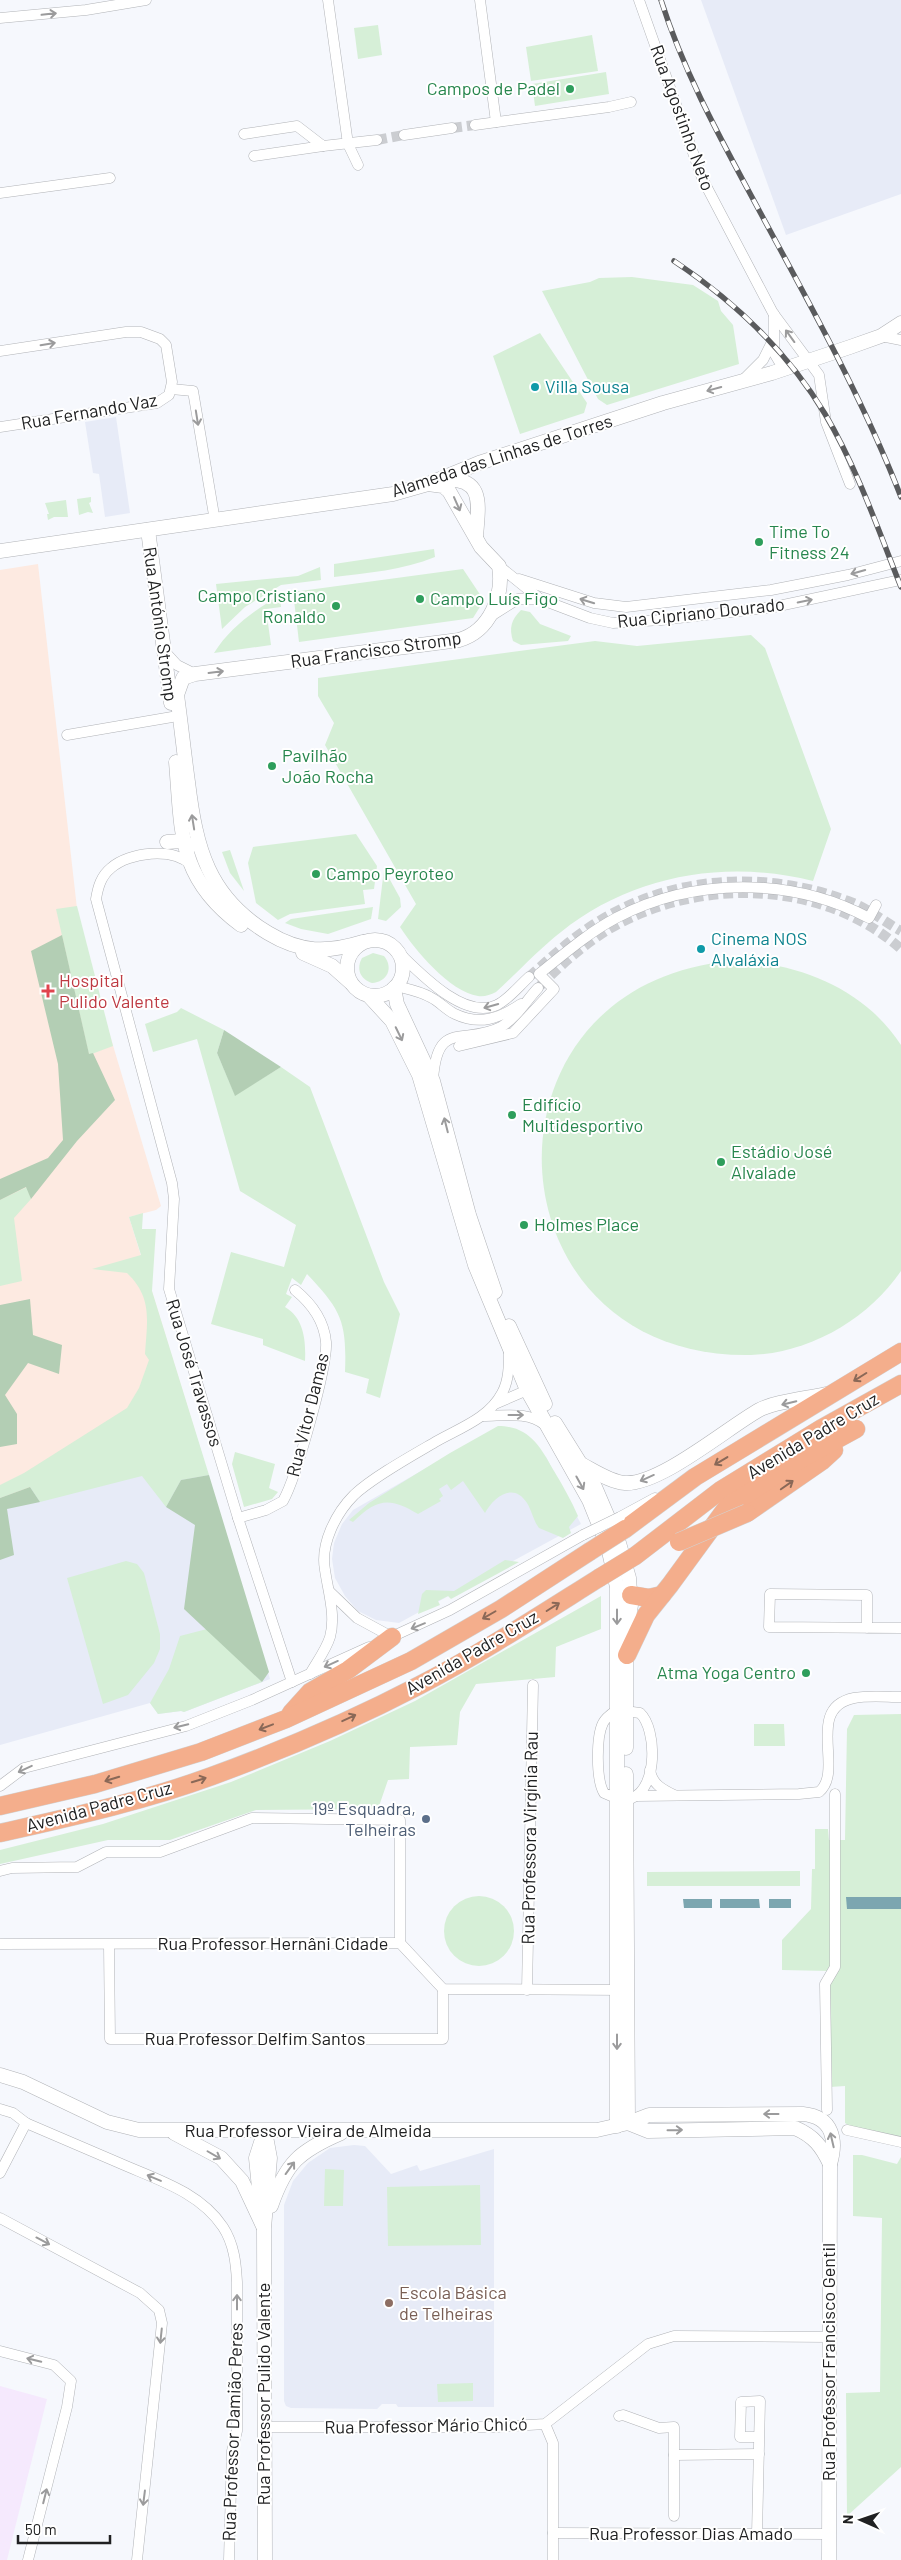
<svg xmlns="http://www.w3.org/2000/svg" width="901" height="2560" font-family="Barlow,sans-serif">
<rect width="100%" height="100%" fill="#f6f8fd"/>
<g fill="#e7ebf7">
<polygon points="701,0 901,0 901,194 786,235"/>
<polygon points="116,417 130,513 105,517 99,474 93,473 85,422"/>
<polygon points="496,1428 546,1457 581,1524 399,1623 376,1620 358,1611 345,1596 335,1578 332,1559 334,1543 342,1524 353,1510"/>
<polygon points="195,1431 270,1679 184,1712 181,1711 158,1714 150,1703 0,1745 0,1498"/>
<polygon points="354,2145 365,2146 391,2174 417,2165 420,2171 494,2149 494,2407 398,2407 396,2404 382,2404 377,2409 291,2408 286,2406 284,2401 284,2205 293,2181 308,2163 330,2148"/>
</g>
<polygon fill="#f5e9fd" points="0,2386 47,2399 7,2560 0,2560"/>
<polygon fill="#fdeae1" points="38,564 80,935 161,1206 156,1210 129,1217 195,1431 0,1498 0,570"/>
<g fill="#d6efd7">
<polygon points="378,25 382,55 358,59 354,28"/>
<polygon points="592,35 598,71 531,81 526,47"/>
<polygon points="606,72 609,94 535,106 532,84"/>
<polygon points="632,277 693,285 718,301 721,311 733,325 739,364 607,405 598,399 542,291 590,282 599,278"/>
<polygon points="540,333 587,403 584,413 520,434 493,356"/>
<polygon points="91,497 91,502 89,503 93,513 88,512 79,515 77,499"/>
<polygon points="66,500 68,517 54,517 48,520 47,514 49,514 45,503"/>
<path d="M434,549L435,557C403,570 368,573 334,577V564Z"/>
<polygon points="320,567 321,580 281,585 245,607 222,629 216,584 298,576"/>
<polygon points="463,569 481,596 483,602 473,618 299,642 293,592"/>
<path d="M280,595L281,607L266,609L271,645L214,653C230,627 255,610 280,595Z"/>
<path d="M521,610L530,612L540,624L571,636L568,641L521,645L513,641C509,628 511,620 521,610Z"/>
<path d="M751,635L765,648L831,829L813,881C726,859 632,875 561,932C538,950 518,972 496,992C490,995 484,997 478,996C450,992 414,949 400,927L416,904L325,745L334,723L318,696V678L595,641L637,646Z"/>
<polygon points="356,834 377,866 374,889 363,890 365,904 290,914 278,920 256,903 248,863 253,847"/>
<polygon points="230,850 244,891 230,873 222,852"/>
<polygon points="384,869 400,898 401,907 386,921 378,919"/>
<polygon points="77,906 113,1046 89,1055 56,909"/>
<polygon points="373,907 371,919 328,934 301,929 285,923 291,919"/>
<path d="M373,953L384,956C394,968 387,982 372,983C360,979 356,969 362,958Z"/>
<path d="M732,961C797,962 864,988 901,1045V1271C868,1319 810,1353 751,1355C485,1360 466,984 732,961Z"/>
<path d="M181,1008L224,1030L217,1053L235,1095L281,1067L310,1087L384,1282L400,1314L380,1398L366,1393L369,1379L345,1372C347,1321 341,1310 307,1274L301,1285L292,1278L286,1294L292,1297L285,1307C304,1318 306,1341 305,1361L263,1345V1339L211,1324L231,1252L284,1267L296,1225L240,1191L197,1039L153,1052L145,1024L177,1012Z"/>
<polygon points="27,1187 31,1199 14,1218 22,1281 0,1286 0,1200"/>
<path d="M143,1213L142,1229H156L152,1291L209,1475L181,1480L166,1507L142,1476L40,1502L30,1487L0,1498V1485L24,1473L127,1408L139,1388L149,1360L145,1354C147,1321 153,1298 127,1273L92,1269L141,1255L129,1217Z"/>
<path d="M498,1426C529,1426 540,1446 554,1471C563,1486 571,1500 578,1516L569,1527L571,1533L563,1538L539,1528C533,1520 532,1511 527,1503C513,1481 493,1498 485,1513L463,1481L451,1490L447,1484L439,1489L443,1496L439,1499L441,1501L418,1514C390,1497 377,1498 353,1522L349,1520L369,1503L450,1453Z"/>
<polygon points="235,1452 275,1464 269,1488 278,1492 272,1499 244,1507 232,1464"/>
<polygon points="505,1560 519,1562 451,1599 448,1596 438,1601 440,1605 418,1614 422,1594 426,1590 454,1591"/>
<polygon points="126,1561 137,1564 144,1573 160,1634 160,1649 154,1663 128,1695 103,1704 67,1578"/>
<polygon points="601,1596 601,1629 556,1647 555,1677 476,1684 460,1712 457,1745 410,1747 409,1779 388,1780 378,1809 256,1810 170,1840 108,1840 0,1864 0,1850 103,1824 231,1782 330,1741 415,1701"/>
<polygon points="207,1629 262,1682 184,1712 181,1711 158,1714 150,1703 169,1669 180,1636"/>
<polygon points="901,1714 901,2142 858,2131 845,2123 845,2086 830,2087 829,1971 782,1970 782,1940 811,1909 812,1869 815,1869 815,1829 828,1829 829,1840 845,1840 847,1729 854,1715"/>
<polygon points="754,1724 784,1724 785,1746 754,1746"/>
<polygon points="800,1871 800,1886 647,1886 647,1872"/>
<circle cx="479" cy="1931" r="35"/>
<polygon points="853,2155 862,2155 897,2164 901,2157 901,2467 847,2516 846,2393 880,2392 882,2218 853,2216"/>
<polygon points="325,2169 344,2170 343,2206 324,2206"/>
<polygon points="480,2185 481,2245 388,2246 387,2187"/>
<polygon points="473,2383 473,2401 438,2402 437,2384"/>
</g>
<g fill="#b3ceb4">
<polygon points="62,935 89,1054 93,1053 115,1100 77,1141 31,1199 26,1187 0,1200 0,1179 48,1158 63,1140 58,1064 31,951"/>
<polygon points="224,1030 281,1067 235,1096 217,1053"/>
<polygon points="30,1299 33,1335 62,1345 59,1374 28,1363 5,1395 17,1414 17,1444 0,1447 0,1305"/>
<polygon points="209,1475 269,1672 262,1682 184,1609 195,1525 166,1507 181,1480"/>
<polygon points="30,1487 40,1502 7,1509 14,1555 0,1560 0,1498"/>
</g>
<g fill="#7ca6b0">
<polygon points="846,1897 901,1897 901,1909 847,1909"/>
<polygon points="683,1899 712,1899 712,1908 684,1908"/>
<polygon points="720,1899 759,1899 760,1908 720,1908"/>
<rect x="769" y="1899" width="22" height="9"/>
</g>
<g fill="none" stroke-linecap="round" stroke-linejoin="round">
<g stroke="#cbcdd1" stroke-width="10" stroke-dasharray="10 5" stroke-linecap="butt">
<polyline points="452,128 475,125"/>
<polyline points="377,140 404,135"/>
<path d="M529,977C547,961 564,945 584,931C661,876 761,868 848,901C868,908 883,921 901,931"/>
<path d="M540,986C562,964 584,944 611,928C699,877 824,880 901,949"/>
</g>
<defs>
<g id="street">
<polyline points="328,0 348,144 358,165"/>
<polyline points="480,0 496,122"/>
<polyline points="639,0 702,178 773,313 819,375 826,422 850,484"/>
<polyline points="0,18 86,10 146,0"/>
<polyline points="475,125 609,107 631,102"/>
<polyline points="244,134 297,126 323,146 377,140"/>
<polyline points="404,135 452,128"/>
<polyline points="254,156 323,146"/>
<polyline points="0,193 110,178"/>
<polyline points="774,314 774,353 780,363 792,365"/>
<polyline points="881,336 901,340"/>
<polyline points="0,351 126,332 141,332 160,339 166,345 172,382 169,395 157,403 0,427"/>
<polyline points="743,380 763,360 773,340"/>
<polyline points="171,389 193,391 215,521"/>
<polyline points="499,566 540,599 590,618 613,623 661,620 774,607 901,580"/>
<polyline points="519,579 594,603 626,607 771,590 848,575 901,561"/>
<polyline points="491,616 518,599 540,599"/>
<polyline points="166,653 177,665 195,674"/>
<polyline points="67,735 172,717"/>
<path d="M191,865C173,847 129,852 111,868C101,876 98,887 96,899L172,1183L174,1199L169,1289L238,1518L292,1682"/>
<path d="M395,949C417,970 463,1021 497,1005C509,999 519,986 529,977"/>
<path d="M396,986C407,989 419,991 430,997C439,1001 446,1010 455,1014C480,1026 500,1018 521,1004"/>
<path d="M459,1046L513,1033L554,989L539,974C564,954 588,933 616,918C694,877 792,877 869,918L876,905"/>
<path d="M433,1080C437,1018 464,1046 501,1027C516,1018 526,1001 538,988"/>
<polyline points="495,1404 532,1388"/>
<path d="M483,1416C504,1416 528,1411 545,1425"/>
<polyline points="620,1517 655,1498"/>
<path d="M238,1518L266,1510L283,1501C296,1478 328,1366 326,1342C324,1320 311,1303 295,1290"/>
<polyline points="330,1592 357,1618 392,1637"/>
<polyline points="867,1628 867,1595 770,1594 769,1627 901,1628"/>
<polyline points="387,1639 450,1610 583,1535"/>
<path d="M310,1674C316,1663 326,1650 330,1637C336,1616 328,1591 325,1570C320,1544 336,1513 354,1495C373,1477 413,1455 437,1441C460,1428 489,1418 502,1393C509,1381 509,1364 509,1352"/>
<path d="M617,1710L640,1713C657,1729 658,1788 632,1798L611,1796L604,1793C596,1780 596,1737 603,1723C606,1717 611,1714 617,1710Z"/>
<path d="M650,1770C652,1784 662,1789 674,1795"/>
<polyline points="0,1786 24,1768 186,1726 252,1700 369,1647"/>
<path d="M636,1796L799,1794L819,1792C845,1771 804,1708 854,1698C869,1695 886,1697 901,1697"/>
<polyline points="0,1871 12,1868 77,1867 106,1852 160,1852 252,1818 400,1820 400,1943"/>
<polyline points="0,1944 400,1943 443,1989 624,1990"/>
<polyline points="109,1945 110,2039 443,2039 443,1989"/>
<polyline points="527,1990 533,1685"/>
<path d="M0,2109L13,2113L26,2123C57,2136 87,2149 117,2162C155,2179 199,2191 223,2227C234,2244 236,2263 237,2282V2431L232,2451L229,2560"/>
<polyline points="827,2110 825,1984 835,1967 835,1794"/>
<polyline points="847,2130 901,2142"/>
<polyline points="0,2173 26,2123"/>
<polyline points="0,2218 140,2293 159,2310 162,2323 137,2560"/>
<polyline points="0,2351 54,2365 71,2381 67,2407 28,2560"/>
<polyline points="619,2416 623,2415 659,2428 674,2427 674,2455 759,2454"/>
<polyline points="545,2424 553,2443 553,2560"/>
<polyline points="265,2427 496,2427 545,2424 648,2344 674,2336 829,2337"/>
<polyline points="674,2455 674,2516"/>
<polyline points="553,2533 829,2534"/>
<polyline points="757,2534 760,2401 741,2402 740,2437 759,2437"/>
</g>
<g id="secondary">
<path d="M443,480C486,476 478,507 476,537"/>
<polyline points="148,530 171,703"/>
<polyline points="0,551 393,494 428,484 479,463 663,403 772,373 850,347 881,336 901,323"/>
<path d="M176,762C182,832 177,878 241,925"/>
<polyline points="167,842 182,841 190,846"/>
<circle cx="375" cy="968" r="28"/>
<path d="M363,942C327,953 301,953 268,933C208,897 196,848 188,782C184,753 181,724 177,695L183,678L195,674L459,640C490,631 504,596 499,566L481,547L449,491L443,486L428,484"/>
<polyline points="303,953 332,966 350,982"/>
<polyline points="394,988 397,1004 433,1081 469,1215 495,1292"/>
<polyline points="369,996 392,1021 419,1075 475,1265 527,1390 589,1500 608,1547 617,1587 617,2126"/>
<polyline points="509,1326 545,1404"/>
<polyline points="555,1423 595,1487 619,1543 629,1578 631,1605 626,1635 626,1748"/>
<path d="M583,1465C596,1472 611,1482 625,1483C660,1485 727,1428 759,1410C773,1402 809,1398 826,1394"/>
<polyline points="626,1774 628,2123"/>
<path d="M0,2075L23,2082L107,2122L139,2130H597L628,2123L649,2115L803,2114C833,2117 837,2140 830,2164L829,2560"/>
<path d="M628,2123L648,2131L795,2128C814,2136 822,2147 830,2164"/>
<polyline points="174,2133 221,2158 242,2181 263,2226"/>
<polyline points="260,2198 256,2158 264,2133"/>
<path d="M271,2206C286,2163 299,2151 341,2133"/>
<polyline points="265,2560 264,2228 270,2158 265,2131"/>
</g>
<g id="highway">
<polyline points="747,1513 822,1461 834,1450"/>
<polyline points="625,1529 695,1477 901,1352"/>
<polyline points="635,1556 721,1490 822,1428 901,1384"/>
<polyline points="631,1595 649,1598 662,1595"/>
<polyline points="627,1655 646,1615 670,1585 727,1507 801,1459 856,1429"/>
<polyline points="291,1713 310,1692 348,1670 392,1637"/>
<polyline points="0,1806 95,1784 201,1752 286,1719 411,1661 501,1609 589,1552"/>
<path d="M0,1833C71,1817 144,1801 212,1776C283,1750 353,1720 420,1685C482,1653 540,1615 599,1578"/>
</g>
</defs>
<use href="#street" stroke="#b1b3b7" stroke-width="11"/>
<use href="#secondary" stroke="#b1b3b7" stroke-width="15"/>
<use href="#highway" stroke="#d2d3d3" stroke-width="19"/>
<use href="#street" stroke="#fff" stroke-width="10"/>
<use href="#secondary" stroke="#fff" stroke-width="14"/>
<use href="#highway" stroke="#f4ae8c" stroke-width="18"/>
<defs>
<g id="rail">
<path d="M661,0C683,70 718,134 753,199C805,296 861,394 901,497"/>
<path d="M674,261C734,301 787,351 825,414C857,468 878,529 901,587"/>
</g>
</defs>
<use href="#rail" stroke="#5a5b5d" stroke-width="5.5"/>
<use href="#rail" stroke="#fff" stroke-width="4" stroke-dasharray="11" stroke-linecap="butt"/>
<defs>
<polyline id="street-bridge" points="583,1535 620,1517"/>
<g id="highway-bridge">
<polyline points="679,1542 747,1513"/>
<polyline points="589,1552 625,1529"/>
<polyline points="599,1578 635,1556"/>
</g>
</defs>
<use href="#street-bridge" stroke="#b1b3b7" stroke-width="11" stroke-linecap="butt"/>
<use href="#highway-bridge" stroke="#d2d3d3" stroke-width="19" stroke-linecap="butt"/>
<use href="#street-bridge" stroke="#fff" stroke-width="10"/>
<use href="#highway-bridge" stroke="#f4ae8c" stroke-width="18"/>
</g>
<defs><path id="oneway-shaft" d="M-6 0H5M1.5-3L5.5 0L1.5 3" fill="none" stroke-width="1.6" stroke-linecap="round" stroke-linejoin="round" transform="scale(1.25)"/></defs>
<g stroke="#9b9b9c">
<use href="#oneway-shaft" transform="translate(49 14) rotate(-6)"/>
<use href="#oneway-shaft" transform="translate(790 336) rotate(-126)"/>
<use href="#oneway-shaft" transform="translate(48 344) rotate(-9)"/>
<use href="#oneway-shaft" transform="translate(714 389) rotate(165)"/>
<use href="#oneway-shaft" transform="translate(197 418) rotate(81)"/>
<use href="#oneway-shaft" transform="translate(457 504) rotate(66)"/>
<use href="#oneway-shaft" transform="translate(858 572) rotate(164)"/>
<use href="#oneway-shaft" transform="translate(587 601) rotate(-163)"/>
<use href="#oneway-shaft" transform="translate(805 601) rotate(-12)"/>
<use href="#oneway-shaft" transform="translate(216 672) rotate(-7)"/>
<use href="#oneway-shaft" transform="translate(193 822) rotate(-99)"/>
<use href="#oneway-shaft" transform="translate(491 1006) rotate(164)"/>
<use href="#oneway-shaft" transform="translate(399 1034) rotate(64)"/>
<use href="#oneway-shaft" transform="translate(446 1125) rotate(-104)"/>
<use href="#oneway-shaft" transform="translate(789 1403) rotate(167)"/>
<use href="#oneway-shaft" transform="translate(516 1415)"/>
<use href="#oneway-shaft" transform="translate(647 1478) rotate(156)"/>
<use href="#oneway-shaft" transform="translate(580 1483) rotate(61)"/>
<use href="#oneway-shaft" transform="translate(617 1617) rotate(90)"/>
<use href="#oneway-shaft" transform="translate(418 1626) rotate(158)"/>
<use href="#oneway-shaft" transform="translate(331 1664) rotate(156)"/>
<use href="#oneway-shaft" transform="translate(181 1726) rotate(166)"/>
<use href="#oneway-shaft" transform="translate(25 1769) rotate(155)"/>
<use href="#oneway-shaft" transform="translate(617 2042) rotate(90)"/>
<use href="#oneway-shaft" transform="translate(771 2114) rotate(-180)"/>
<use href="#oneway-shaft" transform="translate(675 2130) rotate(-1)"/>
<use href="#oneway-shaft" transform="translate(832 2140) rotate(-103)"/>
<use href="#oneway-shaft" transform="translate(214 2155) rotate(30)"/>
<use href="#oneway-shaft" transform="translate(290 2168) rotate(-54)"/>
<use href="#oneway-shaft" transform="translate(154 2178) rotate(-157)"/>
<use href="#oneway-shaft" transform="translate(43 2241) rotate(28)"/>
<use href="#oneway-shaft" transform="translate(237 2302) rotate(-90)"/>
<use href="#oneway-shaft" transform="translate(161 2336) rotate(96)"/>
<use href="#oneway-shaft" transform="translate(34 2360) rotate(-166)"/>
<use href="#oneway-shaft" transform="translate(45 2496) rotate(-76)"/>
<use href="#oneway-shaft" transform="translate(144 2498) rotate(97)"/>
</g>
<g stroke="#8a6857">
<use href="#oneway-shaft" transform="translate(860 1377) rotate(148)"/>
<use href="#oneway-shaft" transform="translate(721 1461) rotate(149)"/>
<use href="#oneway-shaft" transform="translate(787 1485) rotate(-35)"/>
<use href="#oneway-shaft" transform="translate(553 1607) rotate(-32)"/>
<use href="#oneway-shaft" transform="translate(489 1615) rotate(150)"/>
<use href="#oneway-shaft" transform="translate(349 1718) rotate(-25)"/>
<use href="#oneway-shaft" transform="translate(266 1727) rotate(159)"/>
<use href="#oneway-shaft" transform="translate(112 1779) rotate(163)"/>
<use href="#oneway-shaft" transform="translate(199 1780) rotate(-17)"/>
</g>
<g fill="#2e9e5b" stroke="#fff" stroke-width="2">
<circle cx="570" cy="89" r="5"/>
<circle cx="759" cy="542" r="5"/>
<circle cx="420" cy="599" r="5"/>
<circle cx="336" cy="606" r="5"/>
<circle cx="272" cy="766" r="5"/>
<circle cx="316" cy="874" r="5"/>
<circle cx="512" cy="1115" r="5"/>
<circle cx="721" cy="1162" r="5"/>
<circle cx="524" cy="1225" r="5"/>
<circle cx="806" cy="1673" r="5"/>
</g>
<g fill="#0f9aa8" stroke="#fff" stroke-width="2">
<circle cx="535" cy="387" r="5"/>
<circle cx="701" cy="949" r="5"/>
</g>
<path fill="#e0444e" stroke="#fff" stroke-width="2" d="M45.5 983.5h5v5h5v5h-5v5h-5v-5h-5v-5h5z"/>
<circle fill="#5c6f8a" stroke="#fff" stroke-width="2" cx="426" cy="1819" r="5"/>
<circle fill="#8d6e63" stroke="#fff" stroke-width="2" cx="389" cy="2303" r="5"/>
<g text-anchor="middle" stroke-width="4" stroke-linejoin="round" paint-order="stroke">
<g font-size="18" fill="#27864d" stroke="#fff" text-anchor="start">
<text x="560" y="95" text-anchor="end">Campos de Padel</text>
<text x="769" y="538">Time To<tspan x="769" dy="21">Fitness 24</tspan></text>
<text x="326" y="602" text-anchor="end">Campo Cristiano<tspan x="326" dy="21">Ronaldo</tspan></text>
<text x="430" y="605">Campo Luís Figo</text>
<text x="282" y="762">Pavilhão<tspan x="282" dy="21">João Rocha</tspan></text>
<text x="326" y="880">Campo Peyroteo</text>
<text x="522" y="1111">Edifício<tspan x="522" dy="21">Multidesportivo</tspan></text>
<text x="731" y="1158">Estádio José<tspan x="731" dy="21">Alvalade</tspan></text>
<text x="534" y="1231">Holmes Place</text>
<text x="796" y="1679" text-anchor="end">Atma Yoga Centro</text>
</g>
<g font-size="18" fill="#202122" stroke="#fff">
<text transform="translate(682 118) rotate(70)" y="6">Rua Agostinho Neto</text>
<text transform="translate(89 412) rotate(-10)" y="6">Rua Fernando Vaz</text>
<text transform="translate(502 456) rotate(-18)" y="6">Alameda das Linhas de Torres</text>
<text transform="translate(701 613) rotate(-6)" y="6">Rua Cipriano Dourado</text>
<text transform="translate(160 624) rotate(82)" y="6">Rua António Stromp</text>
<text transform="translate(376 650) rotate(-8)" y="6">Rua Francisco Stromp</text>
<text transform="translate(194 1373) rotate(73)" y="6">Rua José Travassos</text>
<text transform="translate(308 1415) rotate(-76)" y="6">Rua Vítor Damas</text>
<text transform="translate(813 1436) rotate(-31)" y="6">Avenida Padre Cruz</text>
<text transform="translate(472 1653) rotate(-30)" y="6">Avenida Padre Cruz</text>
<text transform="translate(99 1807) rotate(-15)" y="6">Avenida Padre Cruz</text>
<text transform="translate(530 1838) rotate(-89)" y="6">Rua Professora Virgínia Rau</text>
<text x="273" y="1950">Rua Professor Hernâni Cidade</text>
<text x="255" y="2045">Rua Professor Delfim Santos</text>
<text x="308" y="2137">Rua Professor Vieira de Almeida</text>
<text transform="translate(829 2362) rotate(-90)" y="6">Rua Professor Francisco Gentil</text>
<text transform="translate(264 2394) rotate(-90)" y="6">Rua Professor Pulido Valente</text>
<text transform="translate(426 2426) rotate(-1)" y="6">Rua Professor Mário Chicó</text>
<text transform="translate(233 2432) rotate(-88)" y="6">Rua Professor Damião Peres</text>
<text x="691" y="2540">Rua Professor Dias Amado</text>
</g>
<g font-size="18" fill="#0d838f" stroke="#fff" text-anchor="start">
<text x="545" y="393">Villa Sousa</text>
<text x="711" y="945">Cinema NOS<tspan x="711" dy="21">Alvaláxia</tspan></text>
</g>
<g font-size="18" fill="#be3a42" stroke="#fff" text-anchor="start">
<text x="59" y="987">Hospital<tspan x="59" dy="21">Pulido Valente</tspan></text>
</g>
<g font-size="18" fill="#4e5e75" stroke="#fff" text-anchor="end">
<text x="416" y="1815">19º Esquadra,<tspan x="416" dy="21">Telheiras</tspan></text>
</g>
<g font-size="18" fill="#785e54" stroke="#fff" text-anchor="start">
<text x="399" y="2299">Escola Básica<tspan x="399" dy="21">de Telheiras</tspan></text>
</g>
</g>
<g transform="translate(861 2520) rotate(272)" stroke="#ffffff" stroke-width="4" paint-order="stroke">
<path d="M0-4L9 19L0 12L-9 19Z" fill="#202122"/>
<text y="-8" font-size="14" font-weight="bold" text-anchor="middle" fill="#202122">N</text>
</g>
<path d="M18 2535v8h92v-8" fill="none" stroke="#202122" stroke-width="2.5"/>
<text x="25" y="2535" font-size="15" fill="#202122" stroke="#ffffff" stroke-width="4" paint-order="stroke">50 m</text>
</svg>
